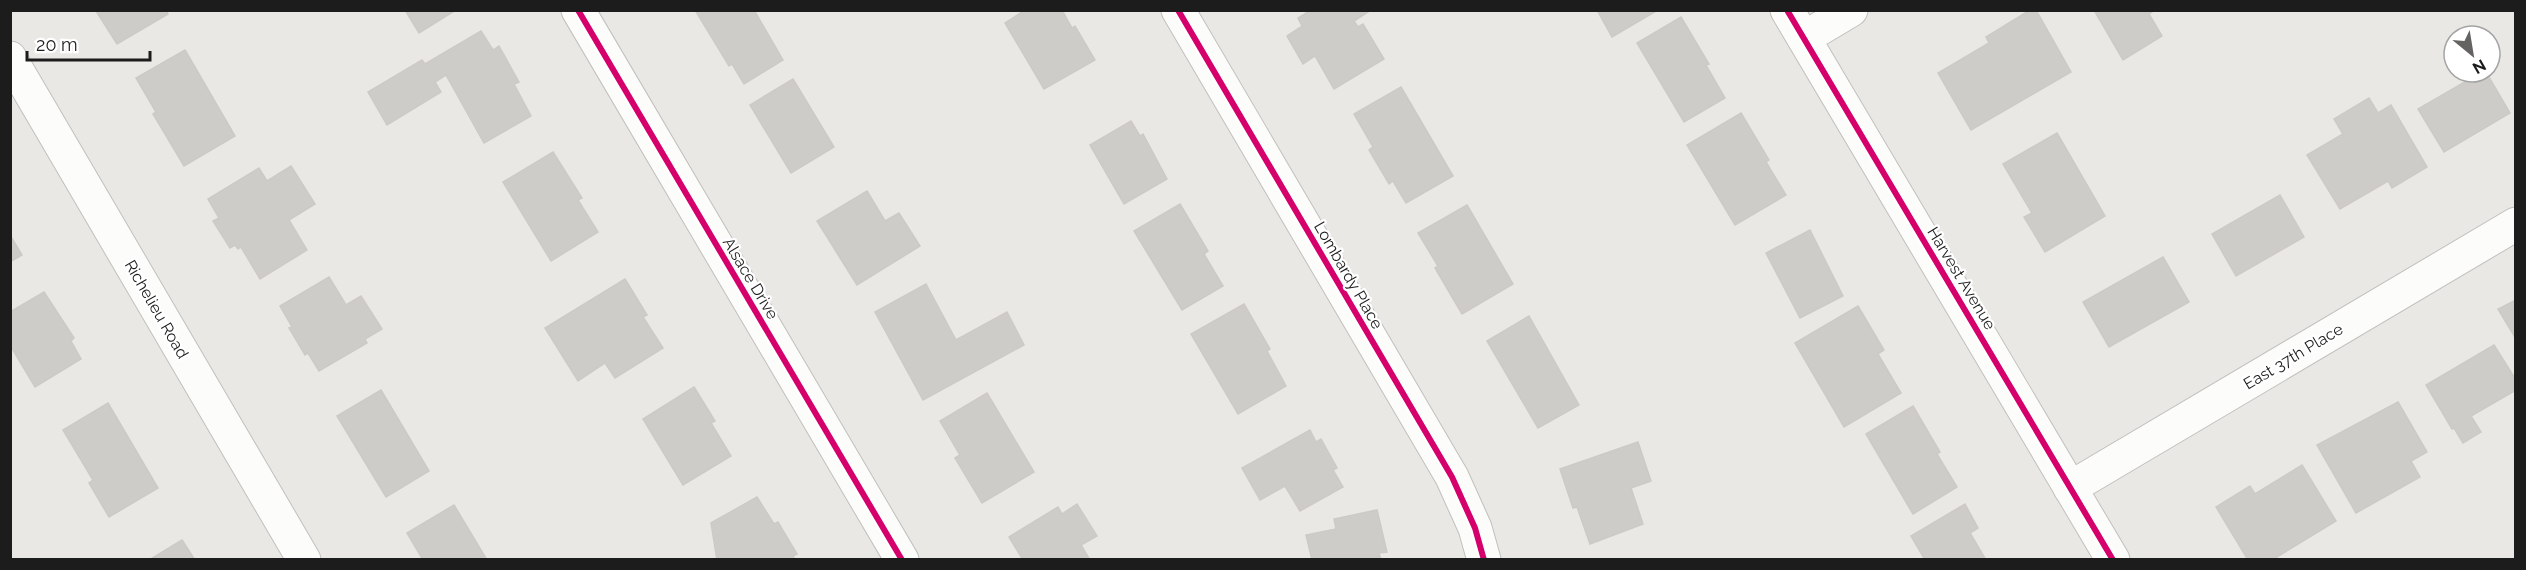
<svg xmlns="http://www.w3.org/2000/svg" width="2526" height="570" font-family="Raleway,sans-serif">
<rect width="100%" height="100%" fill="#eae8e4"/>
<g fill="#ceccc9" stroke="#cdcac6" stroke-width="1.5">
<polygon points="166,10 168,14 117,44 96,11"/>
<polygon points="405,10 456,10 419,33"/>
<polygon points="695,10 754,10 783,60 744,84 732,64 729,66"/>
<polygon points="1025,10 1062,10 1072,28 1075,26 1095,60 1044,89 1005,23"/>
<polygon points="1311,10 1371,10 1354,21 1358,27 1363,24 1384,59 1334,89 1315,56 1303,64 1287,36 1302,26 1298,18"/>
<polygon points="1597,10 1658,10 1612,37"/>
<polygon points="2030,10 2036,10 2071,72 1971,130 1938,73 1989,43 1986,37"/>
<polygon points="2094,10 2155,10 2149,14 2162,36 2123,60"/>
<polygon points="1681,17 1709,64 1706,65 1725,98 1684,122 1637,43"/>
<polygon points="481,31 493,50 499,46 519,82 514,84 531,116 484,143 446,75 435,82 441,92 387,125 368,92 422,60 425,64"/>
<polygon points="185,50 235,136 184,166 153,114 156,112 136,78"/>
<polygon points="2482,72 2486,72 2510,113 2444,152 2418,109"/>
<polygon points="793,79 834,147 791,173 750,105"/>
<polygon points="1401,87 1453,176 1406,203 1393,181 1389,184 1369,150 1373,147 1354,114"/>
<polygon points="2369,98 2378,113 2391,105 2427,167 2392,188 2388,181 2340,209 2307,155 2343,134 2334,119"/>
<polygon points="1741,113 1769,160 1766,162 1786,195 1735,225 1687,145"/>
<polygon points="1131,121 1140,136 1143,134 1167,179 1124,204 1090,145"/>
<polygon points="2057,133 2105,216 2045,252 2024,217 2032,213 2003,164"/>
<polygon points="553,152 582,198 578,200 598,232 551,261 503,182"/>
<polygon points="291,166 315,204 289,220 307,250 260,279 241,247 238,249 235,245 230,248 213,221 219,218 208,199 259,168 267,181"/>
<polygon points="867,191 885,221 899,213 920,246 857,285 817,221"/>
<polygon points="2280,195 2304,237 2236,276 2212,234"/>
<polygon points="1180,204 1208,251 1204,254 1223,286 1182,310 1134,231"/>
<polygon points="1467,205 1513,284 1462,314 1435,268 1438,266 1418,233"/>
<polygon points="1810,230 1843,296 1800,318 1766,253"/>
<polygon points="10,235 22,255 10,262"/>
<polygon points="2163,257 2189,302 2109,347 2083,302"/>
<polygon points="329,277 346,305 361,296 382,329 365,339 367,343 319,371 308,353 305,355 289,328 292,327 280,306"/>
<polygon points="625,279 647,315 643,317 663,348 615,378 605,363 578,381 545,328"/>
<polygon points="926,284 956,340 1007,312 1024,345 923,400 875,312"/>
<polygon points="44,292 74,338 71,341 81,359 35,387 10,345 10,312"/>
<polygon points="2516,300 2516,339 2498,309"/>
<polygon points="1244,304 1270,349 1267,351 1286,386 1238,414 1191,334"/>
<polygon points="1858,306 1884,350 1878,354 1901,393 1844,427 1795,343"/>
<polygon points="1529,316 1579,405 1538,428 1487,341"/>
<polygon points="2494,345 2516,380 2516,390 2471,416 2481,432 2463,443 2454,428 2452,429 2426,385"/>
<polygon points="694,387 715,421 711,423 731,456 683,485 643,419"/>
<polygon points="381,390 429,471 386,497 337,416"/>
<polygon points="987,393 1034,472 982,503 955,458 960,455 940,421"/>
<polygon points="2398,402 2427,452 2411,461 2420,477 2356,513 2317,445"/>
<polygon points="108,403 158,488 109,517 89,483 93,480 63,430"/>
<polygon points="1913,406 1940,452 1937,454 1957,487 1913,514 1866,434"/>
<polygon points="1310,430 1316,442 1321,439 1337,468 1333,470 1343,487 1300,511 1285,486 1260,500 1242,468"/>
<polygon points="1638,442 1651,481 1631,488 1643,524 1590,544 1577,507 1573,508 1560,469"/>
<polygon points="2302,465 2336,521 2272,560 2248,560 2216,507 2250,486 2255,494"/>
<polygon points="757,497 774,524 778,522 797,554 793,556 795,560 717,560 711,523"/>
<polygon points="1077,504 1097,536 1081,545 1090,560 1023,560 1009,537 1058,507 1062,514"/>
<polygon points="1965,504 1978,528 1970,533 1986,560 1925,560 1911,536"/>
<polygon points="454,505 487,560 423,560 407,533"/>
<polygon points="1377,510 1387,552 1379,553 1381,560 1312,560 1306,535 1336,529 1334,519"/>
<polygon points="182,540 195,560 149,560"/>
</g>
<g fill="none" stroke-linecap="round" stroke-linejoin="round">
<defs>
<g id="street">
<polyline points="578,10 902,560"/>
<polyline points="1178,10 1452,477 1475,528 1484,560"/>
<polyline points="1787,10 2113,560"/>
<polyline points="1804,38 1851,10"/>
<polyline points="10,58 304,560"/>
<polyline points="2070,488 2516,224"/>
</g>
</defs>
<use href="#street" stroke="#c1c0bf" stroke-width="35"/>
<use href="#street" stroke="#fcfcfb" stroke-width="33"/>
<defs>
<g id="cycleway">
<polyline points="578,10 902,560"/>
<polyline points="1178,10 1452,477 1475,528 1484,560"/>
<polyline points="1787,10 2113,560"/>
</g>
</defs>
<use href="#cycleway" stroke="#fff" stroke-width="10"/>
<use href="#cycleway" stroke="#d6006c" stroke-width="6"/>
</g>
<g text-anchor="middle" stroke-width="4.5" stroke-linejoin="round" paint-order="stroke">
<g font-size="16" fill="#1c1c1c" stroke="#fff">
<text transform="translate(1349 275) rotate(60)" y="6">Lombardy Place</text>
<text transform="translate(751 278) rotate(59)" y="6">Alsace Drive</text>
<text transform="translate(1962 278) rotate(59)" y="6">Harvest Avenue</text>
<text transform="translate(157 309) rotate(60)" y="6">Richelieu Road</text>
<text transform="translate(2293 356) rotate(-31)" y="6">East 37th Place</text>
</g>
</g>
<rect width="2526" height="570" fill="none" stroke="#1c1c1c" stroke-width="24"/>
<g transform="translate(2472 54) rotate(150)"><circle r="28" fill="#ffffff" stroke="#a4a4a4" stroke-width="1.5"/>
<path d="M0-4.5L10 22L0 15L-10 22Z" fill="#646362"/>
<text y="-9" font-size="16" font-weight="bold" text-anchor="middle" fill="#1c1c1c">N</text>
</g>
<path d="M27 51v9h123v-9" fill="none" stroke="#1c1c1c" stroke-width="3"/>
<text x="36" y="51" font-size="18" fill="#1c1c1c" stroke="#ffffff" stroke-width="4.5" paint-order="stroke">20 m</text>
</svg>
